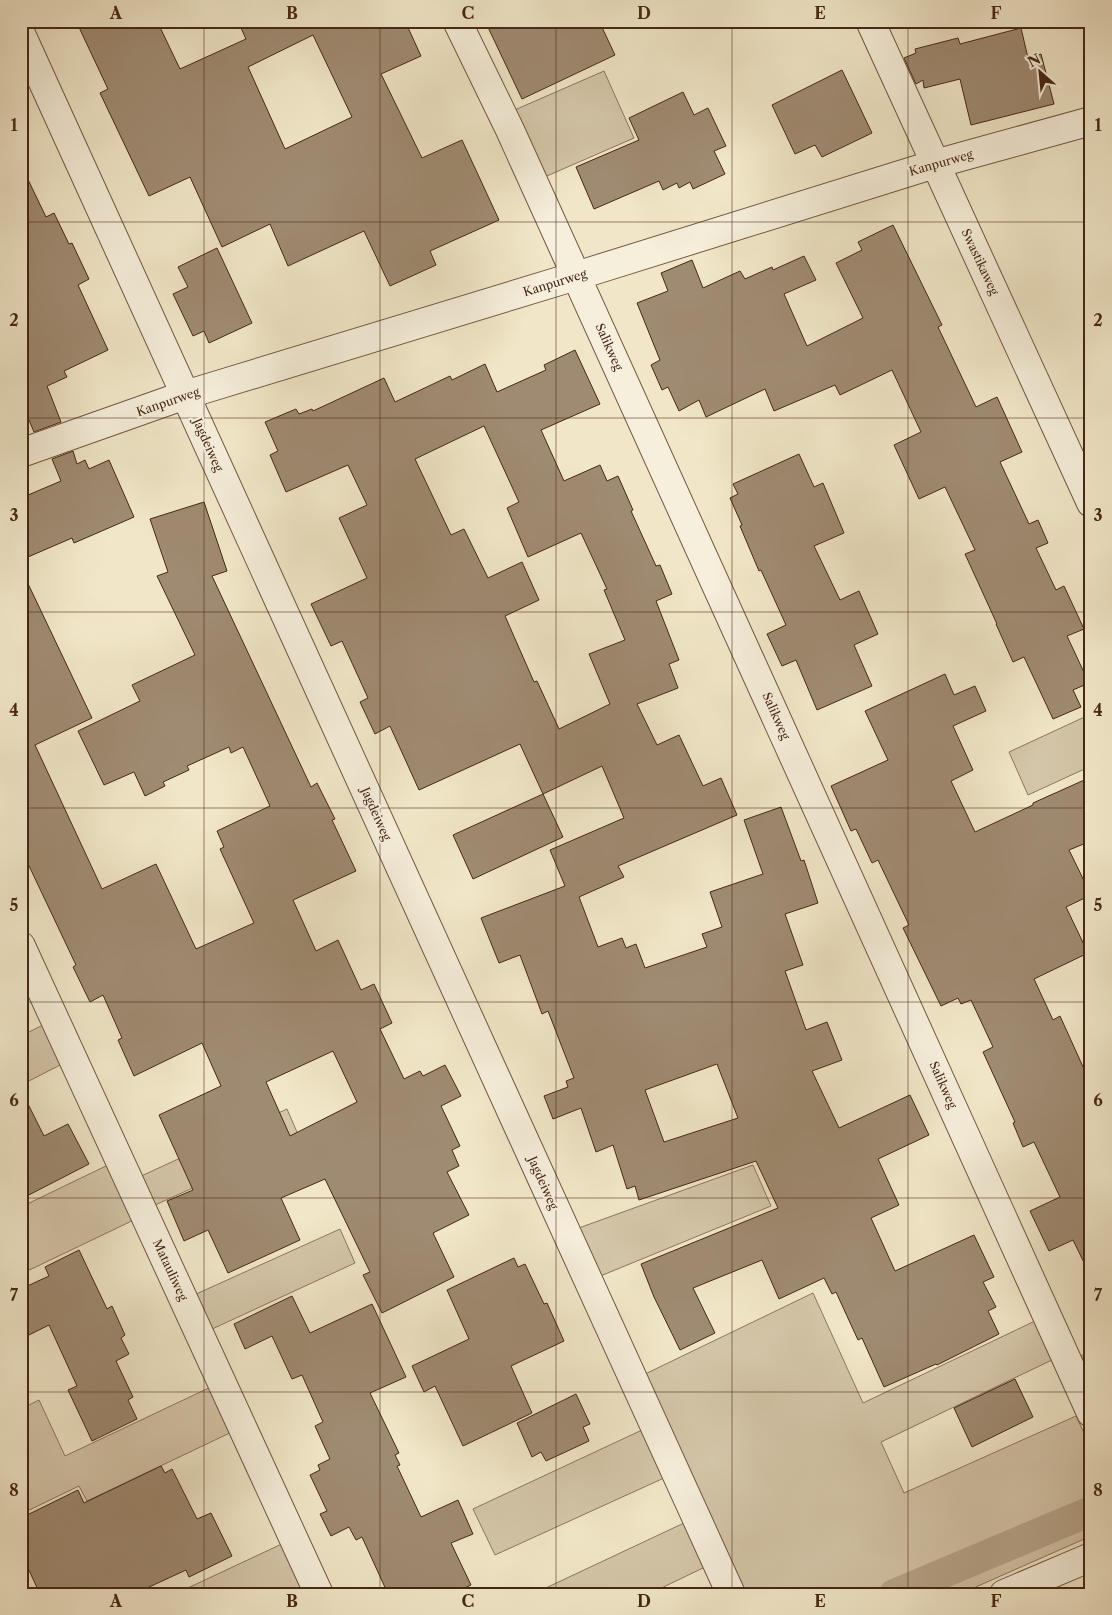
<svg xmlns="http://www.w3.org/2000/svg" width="1112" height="1615" font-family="'Libre Caslon Text',serif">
<rect width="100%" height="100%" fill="#f1e7c8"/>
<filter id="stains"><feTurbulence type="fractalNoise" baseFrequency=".004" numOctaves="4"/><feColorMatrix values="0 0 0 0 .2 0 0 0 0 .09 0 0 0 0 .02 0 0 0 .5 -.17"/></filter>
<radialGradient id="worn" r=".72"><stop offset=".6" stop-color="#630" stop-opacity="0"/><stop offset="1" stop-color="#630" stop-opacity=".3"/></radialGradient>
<g fill="#d4c6a9" stroke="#8e765e">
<polygon points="604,71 634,138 540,179 510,112"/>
<polygon points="1091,714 1091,766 1028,795 1009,752"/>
<polygon points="45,1024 64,1063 21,1085 21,1036"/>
<polygon points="287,1109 300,1139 153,1206 139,1177"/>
<polygon points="112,1163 138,1218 21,1274 21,1207"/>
<polygon points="753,1165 771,1206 598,1277 576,1229"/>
<polygon points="340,1229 355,1263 210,1330 194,1295"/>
<polygon points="813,1293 863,1403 1035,1321 1054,1359 881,1442 904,1493 1076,1416 1091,1448 1091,1536 960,1594 740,1594 641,1376"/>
<polygon points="1091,1351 1091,1378 1081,1356"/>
<polygon points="215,1385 236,1430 87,1501 79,1486 21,1514 21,1409 39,1400 65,1456"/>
<polygon points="642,1430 664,1478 495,1555 473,1509"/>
<polygon points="684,1523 705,1567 649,1594 533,1594"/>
<polygon points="286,1542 308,1588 296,1594 175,1594"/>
</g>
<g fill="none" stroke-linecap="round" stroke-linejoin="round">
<polyline stroke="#b7a68b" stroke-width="30" points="894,1594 1091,1511"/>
</g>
<g fill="#9f8b72" stroke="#472714" fill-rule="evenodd">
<path d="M76,21H157L180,69L246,39L241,28L255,21H405L421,56L381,74L422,158L462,140L499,220L430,251L436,265L390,286L364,231L288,266L270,224L222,247L190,177L149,196L100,93L108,89ZM313,35L352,117L285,149L248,67Z"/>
<polygon points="485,21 599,21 615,55 522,99"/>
<polygon points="1021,28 1028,58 1041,54 1054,104 971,125 960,79 924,88 923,80 916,84 904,58 916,53 915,49 958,38 960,44"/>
<polygon points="842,70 872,133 822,157 815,145 795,154 772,105"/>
<polygon points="683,92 694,115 708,108 726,146 714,151 725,174 693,189 690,182 679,188 677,183 663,190 659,181 594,209 576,167 639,140 629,118"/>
<polygon points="21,165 46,217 54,213 69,244 72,243 89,279 78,285 108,350 64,371 67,377 47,386 61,422 34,432 21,401"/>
<polygon points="893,225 942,325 938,327 976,407 997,397 1022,452 1000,462 1029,524 1038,520 1048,543 1036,548 1056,590 1064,586 1084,629 1067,636 1089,683 1073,690 1081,707 1053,719 1024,657 1013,662 996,624 997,624 965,554 975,550 945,487 919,499 894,445 921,432 892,370 840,395 835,385 774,411 765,389 706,417 699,400 679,411 668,387 662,390 651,365 660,360 637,303 668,291 661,273 692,260 703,288 740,271 745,279 772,267 773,270 804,256 816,280 784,294 807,346 863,318 836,263 862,250 858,242"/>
<polygon points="217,248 252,323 209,343 204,331 193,336 173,294 188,287 178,267"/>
<path d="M575,350L600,404L541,430L564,481L600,465L607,481L618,476L633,510L631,511L656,566L660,565L672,594L656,601L679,660L669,664L678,688L637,704L657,745L679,735L703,786L721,778L737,815L618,866L624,877L579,897L598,947L622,938L626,948L636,944L645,968L707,947L702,934L722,927L710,892L763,874L744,820L781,807L801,861L804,860L818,903L785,914L803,965L785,971L806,1030L827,1022L842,1060L812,1071L839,1128L910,1095L929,1135L878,1159L899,1205L871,1218L895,1271L974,1235L994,1277L983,1282L996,1307L988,1311L999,1334L937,1365L936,1364L884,1387L862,1338L858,1340L836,1292L832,1294L824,1278L779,1299L762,1260L693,1288L715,1333L680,1350L654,1297L641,1264L778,1208L756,1161L639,1200L635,1186L627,1189L613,1145L596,1152L581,1108L553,1119L544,1096L568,1087L566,1081L574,1078L548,1011L542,1014L520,955L499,963L481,918L565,886L550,850L624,818L602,766L543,794L563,837L473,879L453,835L543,794L520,744L419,790L390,726L375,734L360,702L368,698L342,641L331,646L311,604L367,578L339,518L367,505L348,465L286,492L270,455L278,451L265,422L296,409L299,414L312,409L313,411L384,378L395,402L450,376L452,380L485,364L497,392L546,370L544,365ZM484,426L519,502L507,508L528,557L581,533L607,589L604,590L625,640L589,654L610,704L559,729L537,681L534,682L505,616L539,600L522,562L488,578L464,529L451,535L415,459ZM717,1064L738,1118L664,1142L645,1090Z"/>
<polygon points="73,451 77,464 85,460 89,469 109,460 134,517 74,543 72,538 21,560 21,498 61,481 52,459"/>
<polygon points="799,454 814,487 823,483 844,533 814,546 840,600 859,591 878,634 854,645 872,686 817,710 796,660 782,666 767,634 786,625 761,570 759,571 740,526 742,525 730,498 738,494 733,484"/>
<path d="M204,502L227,571L212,576L311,787L317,783L335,819L332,820L356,871L293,900L316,951L338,940L361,990L374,984L392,1023L380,1029L404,1079L420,1071L423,1076L445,1065L461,1096L441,1106L460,1146L452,1150L459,1166L447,1172L469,1215L433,1233L454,1277L382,1313L363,1275L370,1272L325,1179L281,1198L300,1240L228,1273L208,1230L184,1241L167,1201L193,1190L159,1115L221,1086L202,1043L134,1076L118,1040L122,1038L103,995L90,1002L73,967L76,965L21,849V569L92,718L35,745L102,889L156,864L196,949L254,923L220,849L224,847L217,831L270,806L243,747L231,753L229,747L187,766L189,770L163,782L165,786L145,796L134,772L104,785L78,731L140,701L132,685L195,655L157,576L168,572L150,519ZM333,1051L357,1102L290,1136L266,1082Z"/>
<polygon points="945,674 954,695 975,686 986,711 953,726 973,770 951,781 975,832 1033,805 1033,803 1091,777 1091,841 1069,850 1091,895 1066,907 1088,953 1034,979 1053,1020 1060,1016 1084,1069 1091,1066 1091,1277 1073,1240 1049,1251 1030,1211 1060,1197 1034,1142 1023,1147 1013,1123 1015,1122 983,1052 993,1047 971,1000 961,1004 958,998 941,1006 903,928 909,925 878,860 872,863 856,829 851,831 831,786 888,760 865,711"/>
<polygon points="21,1090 44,1136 68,1124 89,1164 21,1199"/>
<polygon points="79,1250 107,1309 112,1306 125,1335 121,1338 129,1354 116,1361 133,1397 128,1400 137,1419 92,1441 68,1390 77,1386 49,1325 21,1339 21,1289 49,1276 45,1267"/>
<polygon points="514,1258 518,1267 525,1264 544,1304 547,1303 564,1341 511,1366 532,1413 463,1446 435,1386 424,1392 412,1366 469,1339 447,1290"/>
<polygon points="292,1296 310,1333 372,1304 406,1377 370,1393 399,1453 395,1455 400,1465 397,1466 421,1517 458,1500 473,1534 451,1543 471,1585 452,1594 388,1594 362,1537 356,1540 349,1527 331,1536 320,1514 327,1511 310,1475 320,1470 318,1465 330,1459 315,1426 323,1422 302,1375 292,1379 272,1336 245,1349 234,1324"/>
<polygon points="1015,1379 1033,1417 972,1447 954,1408"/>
<polygon points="576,1394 590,1424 583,1427 589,1441 546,1461 541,1452 532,1457 517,1423"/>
<polygon points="161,1466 165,1473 172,1469 197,1519 211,1513 232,1556 189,1577 186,1570 134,1594 40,1594 27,1566 21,1569 21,1518 78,1490 84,1503"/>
</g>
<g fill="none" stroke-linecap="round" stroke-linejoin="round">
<defs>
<g id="street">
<polyline points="457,21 510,130 1091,1413"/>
<polyline points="870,21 1091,503"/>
<polyline points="21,34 731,1594"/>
<polyline points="21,453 185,395 576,276 935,164 1091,121"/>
<polyline points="21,946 319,1594"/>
<polyline points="1004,1594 1091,1557"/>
</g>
</defs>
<use href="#street" stroke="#725741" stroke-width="30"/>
<use href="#street" stroke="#f6efdb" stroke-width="28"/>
</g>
<path fill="none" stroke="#472714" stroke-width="1" stroke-opacity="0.55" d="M204,21V1594M380,21V1594M556,21V1594M732,21V1594M908,21V1594M21,222H1091M21,418H1091M21,612H1091M21,808H1091M21,1002H1091M21,1198H1091M21,1392H1091"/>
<g text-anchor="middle" stroke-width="4.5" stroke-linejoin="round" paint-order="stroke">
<g font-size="12" fill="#472714" stroke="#f6efdb">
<text transform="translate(941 163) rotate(-16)" y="4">Kanpurweg</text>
<text transform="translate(980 262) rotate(65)" y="4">Swastikaweg</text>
<text transform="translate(555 283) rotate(-17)" y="4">Kanpurweg</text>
<text transform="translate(609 347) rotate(66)" y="4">Salikweg</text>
<text transform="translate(168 402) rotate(-19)" y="4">Kanpurweg</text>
<text transform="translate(208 445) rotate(66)" y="4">Jagdeiweg</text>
<text transform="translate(776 716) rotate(66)" y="4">Salikweg</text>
<text transform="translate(376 814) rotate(66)" y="4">Jagdeiweg</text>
<text transform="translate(943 1085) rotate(66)" y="4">Salikweg</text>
<text transform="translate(543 1183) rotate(66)" y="4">Jagdeiweg</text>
<text transform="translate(170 1270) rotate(65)" y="4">Matauliweg</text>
</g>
</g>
<rect width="1112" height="1615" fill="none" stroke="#f1e7c8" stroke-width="55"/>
<g transform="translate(1040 72) rotate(333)" stroke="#f6efdb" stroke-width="4" paint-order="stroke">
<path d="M0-4L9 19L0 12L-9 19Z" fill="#472714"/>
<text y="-8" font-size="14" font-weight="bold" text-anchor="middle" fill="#472714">N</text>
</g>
<rect x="28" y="28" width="1056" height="1560" fill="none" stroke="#472714" stroke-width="2"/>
<g font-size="16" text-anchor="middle" font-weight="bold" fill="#472714">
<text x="116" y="19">A</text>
<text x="292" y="19">B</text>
<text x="468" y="19">C</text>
<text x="644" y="19">D</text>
<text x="820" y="19">E</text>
<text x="996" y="19">F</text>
<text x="14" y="131">1</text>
<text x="1098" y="131">1</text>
<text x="14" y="326">2</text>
<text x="1098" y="326">2</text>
<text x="14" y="521">3</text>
<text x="1098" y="521">3</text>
<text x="14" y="716">4</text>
<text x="1098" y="716">4</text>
<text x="14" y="911">5</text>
<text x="1098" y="911">5</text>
<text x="14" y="1106">6</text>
<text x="1098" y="1106">6</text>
<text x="14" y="1301">7</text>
<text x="1098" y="1301">7</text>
<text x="14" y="1496">8</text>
<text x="1098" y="1496">8</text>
<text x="116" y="1607">A</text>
<text x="292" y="1607">B</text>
<text x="468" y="1607">C</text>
<text x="644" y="1607">D</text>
<text x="820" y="1607">E</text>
<text x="996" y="1607">F</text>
</g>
<rect width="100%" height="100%" filter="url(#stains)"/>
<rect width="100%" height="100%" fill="url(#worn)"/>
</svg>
